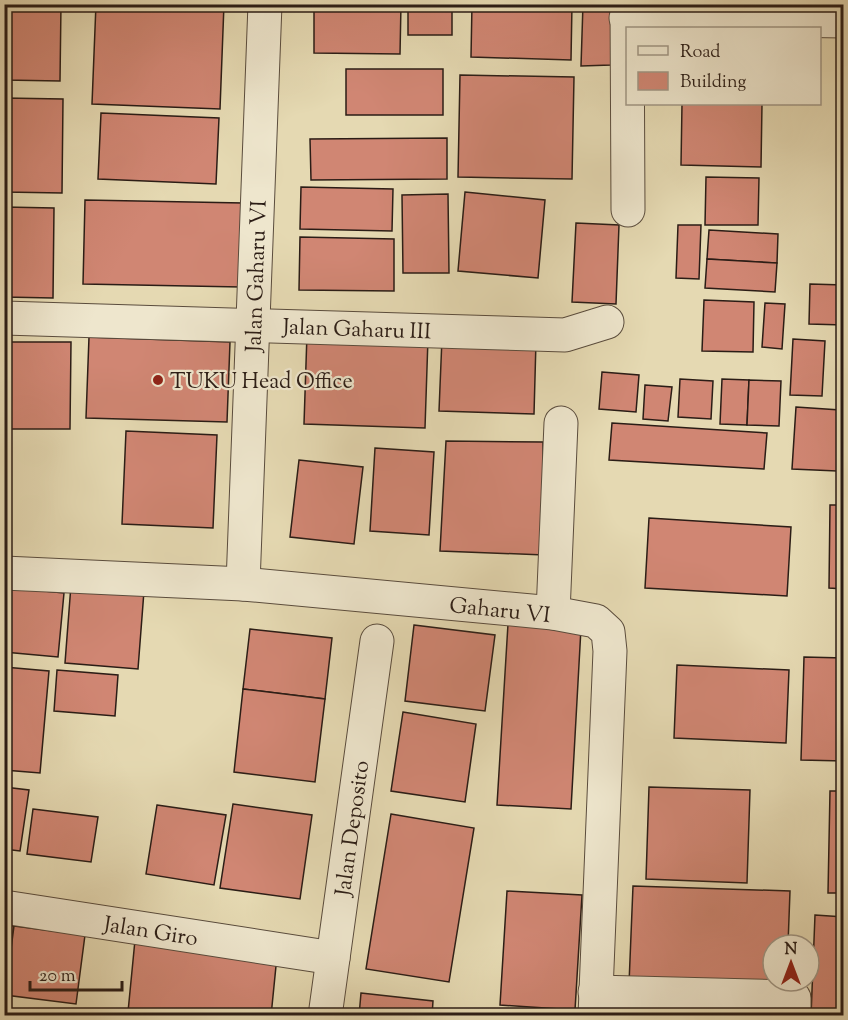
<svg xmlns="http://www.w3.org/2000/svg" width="848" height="1020" font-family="'Sorts Mill Goudy',serif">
<rect width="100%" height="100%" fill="#e5d9b2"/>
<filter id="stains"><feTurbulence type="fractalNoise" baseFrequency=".00333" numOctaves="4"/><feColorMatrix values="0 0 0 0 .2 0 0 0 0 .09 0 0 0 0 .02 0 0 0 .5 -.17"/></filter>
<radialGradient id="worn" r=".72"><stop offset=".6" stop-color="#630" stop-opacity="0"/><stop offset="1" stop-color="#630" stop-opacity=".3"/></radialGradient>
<g fill="#d08673" stroke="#2b1d16" stroke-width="1.5">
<polygon points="4,4 61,4 60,81 4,80"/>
<polygon points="96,4 224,4 220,109 92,104"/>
<polygon points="314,4 401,4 400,54 314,53"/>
<rect x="408" y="4" width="44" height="31"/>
<polygon points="472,4 572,4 571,60 471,57"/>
<polygon points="583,4 614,4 611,65 581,66"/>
<rect x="346" y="69" width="97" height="46"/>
<polygon points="460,75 574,77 572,179 458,177"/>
<polygon points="4,98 63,99 62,193 4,192"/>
<polygon points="682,104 762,104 761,167 681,165"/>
<polygon points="101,113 219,118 216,184 98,179"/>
<polygon points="447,138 447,179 311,180 310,139"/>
<polygon points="706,177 759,178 758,225 705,225"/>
<polygon points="301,187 393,189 392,231 300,229"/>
<polygon points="465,192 545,200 538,278 458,271"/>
<polygon points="448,194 449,273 403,273 402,195"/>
<polygon points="85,200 243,203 241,287 83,284"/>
<polygon points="4,207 54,208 53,298 4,297"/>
<polygon points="576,223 619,225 616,304 572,302"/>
<polygon points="678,225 701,225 699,279 676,278"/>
<polygon points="709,230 778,234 777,263 707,259"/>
<polygon points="300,237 394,239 394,291 299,290"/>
<polygon points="707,259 777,263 775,292 705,288"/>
<polygon points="810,284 844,285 844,325 809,324"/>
<polygon points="704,300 754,302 753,352 702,351"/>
<polygon points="765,303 785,304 782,349 762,347"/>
<polygon points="840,332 844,332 844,396 837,395"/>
<polygon points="307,334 428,338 425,428 304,424"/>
<polygon points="89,337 230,342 227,422 86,418"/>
<polygon points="442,338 536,341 534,414 439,411"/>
<polygon points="793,339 825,341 822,396 790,395"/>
<polygon points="4,342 71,342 70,429 4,429"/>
<polygon points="602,372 639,375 636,412 599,409"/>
<polygon points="680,379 713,381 711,419 678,417"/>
<polygon points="722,379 749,380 747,425 720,424"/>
<polygon points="749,380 781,381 779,426 747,425"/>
<polygon points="645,385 672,387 668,421 643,419"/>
<polygon points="796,407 840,410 837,471 792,469"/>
<polygon points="612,423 767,433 764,469 609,460"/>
<polygon points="126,431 217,435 213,528 122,524"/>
<polygon points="446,441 543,442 544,555 440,551"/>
<polygon points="375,448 434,452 429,535 370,531"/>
<polygon points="299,460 363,467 354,544 290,537"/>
<polygon points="830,505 844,505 844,589 829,588"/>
<polygon points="649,518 791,527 787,596 645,588"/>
<polygon points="71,585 144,591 138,669 65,663"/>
<polygon points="4,587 64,593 58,657 4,652"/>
<polygon points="508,624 581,628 571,809 497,805"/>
<polygon points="414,625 495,635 485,711 405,701"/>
<polygon points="250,629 332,638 325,699 243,689"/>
<polygon points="804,657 844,658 844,761 801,760"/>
<polygon points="677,665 789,670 786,743 674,738"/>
<polygon points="4,667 49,671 40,773 4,770"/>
<polygon points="57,670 118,675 115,716 54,711"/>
<polygon points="243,689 325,699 315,782 234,772"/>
<polygon points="403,712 476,724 465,802 391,791"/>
<polygon points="4,787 29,790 20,851 4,849"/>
<polygon points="649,787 750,790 747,883 646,879"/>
<polygon points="830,791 844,791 844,893 828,893"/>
<polygon points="233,804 312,815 300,899 220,888"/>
<polygon points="157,805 226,815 214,885 146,874"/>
<polygon points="33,809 98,817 91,862 27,854"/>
<polygon points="391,814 474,828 449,982 366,969"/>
<polygon points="633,886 790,891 788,945 773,945 773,981 629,984"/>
<polygon points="507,891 582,895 575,1010 500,1005"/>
<polygon points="815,915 844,917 844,1016 811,1016"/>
<polygon points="4,925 14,926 5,995 4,995"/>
<polygon points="14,926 85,935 76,1004 5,995"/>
<polygon points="135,940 277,956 271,1016 158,1016 128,1012"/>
<polygon points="361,993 433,1001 432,1016 359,1016"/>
<polygon points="681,1009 720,1010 720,1016 680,1016"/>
<polygon points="6,1010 40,1016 5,1016"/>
<polygon points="615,1010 670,1011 669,1016 615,1016"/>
<polygon points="728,1013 783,1014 782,1016 728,1016"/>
</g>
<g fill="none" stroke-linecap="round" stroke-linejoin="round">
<defs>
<g id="minor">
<polyline points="627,4 628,210"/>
<polyline points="626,18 844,21"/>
<polyline points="4,318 565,335 607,322"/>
<polyline points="4,573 243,584 553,613 596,621 608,632 610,651 595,1016"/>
<polyline points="243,584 265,4"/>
<polyline points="553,613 561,423"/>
<polyline points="4,907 333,958"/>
<polyline points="595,992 791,997 794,998 794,1016"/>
<polyline points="325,1016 377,641"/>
</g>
</defs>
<use href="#minor" stroke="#5a4c3d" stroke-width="35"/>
<use href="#minor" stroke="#eee6cd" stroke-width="33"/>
</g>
<circle fill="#8f2418" stroke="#eee6cd" stroke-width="2" cx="158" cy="380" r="6"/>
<g text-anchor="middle" stroke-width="4.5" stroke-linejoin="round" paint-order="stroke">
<g font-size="22" fill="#2b1d16" stroke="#eee6cd">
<text transform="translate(255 276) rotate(-88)" y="8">Jalan Gaharu VI</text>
<text transform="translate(357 328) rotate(2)" y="8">Jalan Gaharu III</text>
<text transform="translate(500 609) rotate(6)" y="8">Gaharu VI</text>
<text transform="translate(351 828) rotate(-82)" y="8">Jalan Deposito</text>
<text transform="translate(151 930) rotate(9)" y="8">Jalan Giro</text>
</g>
<g font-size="22" fill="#2b1d16" stroke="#eee6cd" text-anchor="start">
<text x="170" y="388">TUKU Head Office</text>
</g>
</g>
<rect width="848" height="1020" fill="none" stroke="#e5d9b2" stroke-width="24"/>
<rect x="6" y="6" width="836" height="1008" fill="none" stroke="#2b1d16" stroke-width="3"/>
<rect x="12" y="12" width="824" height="996" fill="none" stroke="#2b1d16" stroke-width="1.5"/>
<rect x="626" y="27" width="195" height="78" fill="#eee6cd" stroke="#a09684" stroke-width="1.5"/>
<rect x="638" y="46" width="30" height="9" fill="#eee6cd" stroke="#a09684" stroke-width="1.5"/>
<text x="680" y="57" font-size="18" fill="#2b1d16">Road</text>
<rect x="638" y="72" width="30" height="18" fill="#d08673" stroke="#a09684" stroke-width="1.5"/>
<text x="680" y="87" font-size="18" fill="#2b1d16">Building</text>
<g transform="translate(791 963)"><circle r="28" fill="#eee6cd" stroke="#a09684" stroke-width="1.5"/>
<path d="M0-4.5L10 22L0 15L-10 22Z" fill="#8f2418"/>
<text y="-9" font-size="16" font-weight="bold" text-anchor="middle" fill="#2b1d16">N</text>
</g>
<path d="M30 981v9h92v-9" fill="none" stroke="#2b1d16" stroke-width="3"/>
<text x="39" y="981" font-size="18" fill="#2b1d16" stroke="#eee6cd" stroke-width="4.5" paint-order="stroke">20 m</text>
<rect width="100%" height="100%" filter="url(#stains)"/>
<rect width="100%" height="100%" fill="url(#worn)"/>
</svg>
